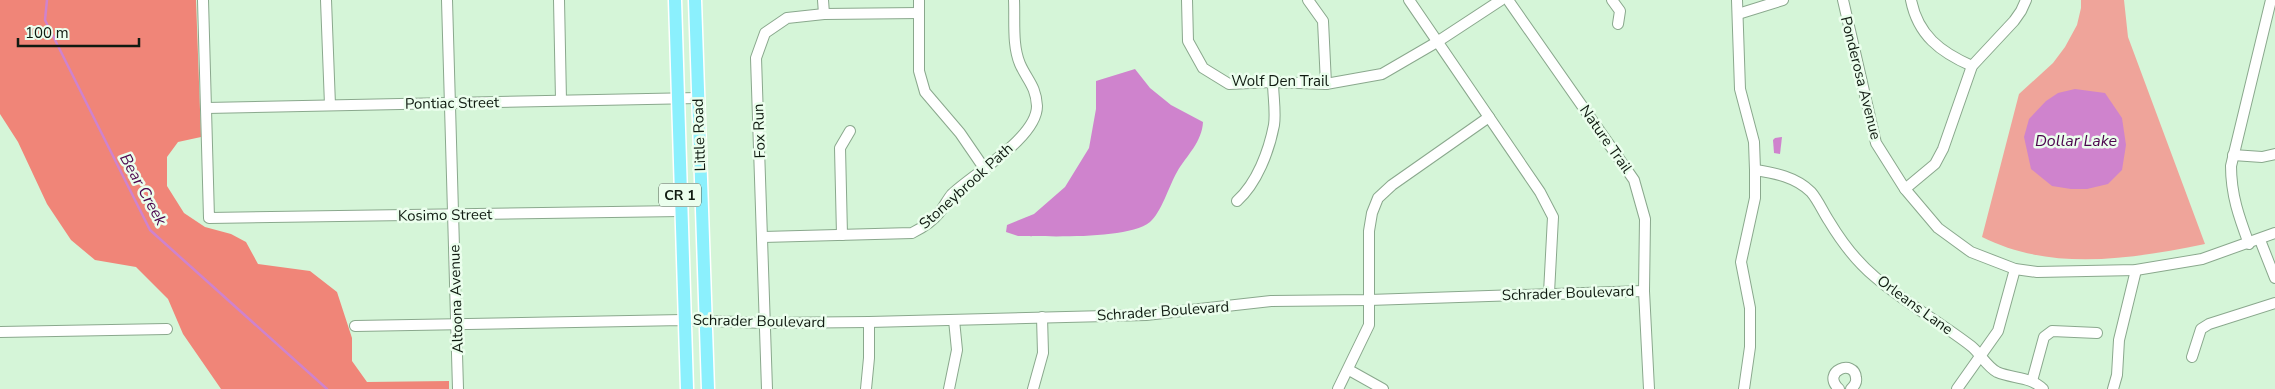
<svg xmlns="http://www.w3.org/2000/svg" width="2275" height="389" font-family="'Nunito Sans',sans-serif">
<rect width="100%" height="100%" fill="#d5f5d8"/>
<path fill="#efa49a" d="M2081,0H2124L2128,37L2205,244C2131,259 2052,272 1982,237L2019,94L2053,63L2065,47L2077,25L2081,8Z"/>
<polygon fill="#f08578" points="0,0 196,0 201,137 178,142 167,157 167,186 184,213 205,227 231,234 246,242 258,264 310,271 337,292 352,338 352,361 367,382 449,381 449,389 221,389 183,334 168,299 136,267 95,260 71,240 47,204 18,142 0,114"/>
<g fill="#cf83cd">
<path d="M1135,69L1150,88L1171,105L1203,122C1202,142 1187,155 1177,172C1169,186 1161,213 1150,222C1128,240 1047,236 1018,236L1006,232L1007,225L1034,214L1065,187L1089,148L1096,109V81Z"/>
<polygon points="2075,89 2105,93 2122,118 2126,145 2122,170 2108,184 2087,189 2071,189 2052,186 2031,169 2024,137 2029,119 2046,101 2058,93"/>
<polygon points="1782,137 1780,154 1774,153 1773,140 1775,138"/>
</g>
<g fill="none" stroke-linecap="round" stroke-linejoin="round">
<polyline stroke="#cf83cd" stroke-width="2.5" points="47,0 45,20 150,230 327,389"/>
<defs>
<g id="minor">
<polyline points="203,0 209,218 681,211"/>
<polyline points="326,0 330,105"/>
<polyline points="447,0 458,389"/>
<polyline points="559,0 561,100"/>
<polyline points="823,0 824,14"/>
<polyline points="919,0 919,71 925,92 960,133 984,168"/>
<polyline points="1187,0 1188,41 1203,68 1229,84 1273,82 1326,84 1382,74 1437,42 1501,0"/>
<polyline points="1308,0 1323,21 1326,84"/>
<polyline points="1409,0 1540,192 1553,217 1549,293"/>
<polyline points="1508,0 1634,180 1645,219 1644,291 1649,389"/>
<polyline points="1612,0 1620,11 1618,24"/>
<polyline points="1737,0 1740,89 1754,142 1755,170 1755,198 1741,262 1750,308 1750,347 1744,389"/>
<polyline points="1843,0 1876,143 1905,189 1938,228 1971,252 2015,269 2037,272 2136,270 2202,259 2275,233"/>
<path d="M1911,0C1918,35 1940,52 1972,66"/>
<polyline points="1738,14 1783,0"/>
<polyline points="206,108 698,98"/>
<polyline points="2233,155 2262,157 2275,154"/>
<path d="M1755,170C1775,173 1796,177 1811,192C1818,200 1823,212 1829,221C1841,241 1857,262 1875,277C1905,303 1940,322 1971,346C1981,354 1986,366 1997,372C2013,379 2030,376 2043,389"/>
<polyline points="1905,189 1935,164 1943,149 1972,66 2014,21 2021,11 2026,0"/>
<path d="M1237,201C1257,183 1269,151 1274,125C1276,112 1273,95 1273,82"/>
<polyline points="842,235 840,148 850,131"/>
<path d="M763,237L912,233C922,228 932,222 939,213C944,207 947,200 952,194C974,173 1037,138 1037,106C1036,86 1027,80 1020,64C1012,45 1015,21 1014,0"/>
<polyline points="2260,240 2275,278"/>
<path d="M2249,244C2239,217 2231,195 2231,166L2271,0"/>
<polyline points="355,326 683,320 764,323 869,322 1146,315 1271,301 1369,300 1644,291"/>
<polyline points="0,332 167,329"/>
<polyline points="2192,357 2201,329 2209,324 2275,303"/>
<polyline points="1349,370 1383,389"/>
<polyline points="2032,381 2044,337 2052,331 2097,333"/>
<polyline points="767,389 756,58 765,33 787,18 824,14 919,13"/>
<polyline points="866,389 869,358 869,322"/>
<polyline points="949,389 957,350 954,320"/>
<polyline points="1033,389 1043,353 1042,317"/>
<polyline points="1338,389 1369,325 1369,231 1372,213 1378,198 1392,185 1489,117"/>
<path d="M1839,389C1820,371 1855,358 1856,378C1857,383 1854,386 1851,389"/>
<polyline points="1957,389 1998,331 2015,269"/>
<polyline points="2113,389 2117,375 2119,340 2136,270"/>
</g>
<g id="major">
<polyline points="675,0 687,389"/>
<polyline points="695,0 708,389"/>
</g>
</defs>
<use href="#minor" stroke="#8aa88d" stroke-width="12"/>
<use href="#major" stroke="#fff" stroke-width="15"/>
<use href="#minor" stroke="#fff" stroke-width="10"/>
<use href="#major" stroke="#8bf0fd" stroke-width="12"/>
</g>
<g text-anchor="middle" stroke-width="5" stroke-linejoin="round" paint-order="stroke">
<rect fill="#ebfeed" stroke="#525f53" stroke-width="1" x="659" y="183.5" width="42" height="23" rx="4"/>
<g font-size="14" font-weight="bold" fill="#101b11">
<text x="680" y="200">CR 1</text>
</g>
<g font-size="15" fill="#101b11" stroke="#ebfeed">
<text transform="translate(1861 78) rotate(76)" y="5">Ponderosa Avenue</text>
<text x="1280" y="86">Wolf Den Trail</text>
<text transform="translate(452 103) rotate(-1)" y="5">Pontiac Street</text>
<text transform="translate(759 131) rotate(-92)" y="5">Fox Run</text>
<text transform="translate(699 135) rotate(-92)" y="5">Little Road</text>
<text transform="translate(1606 139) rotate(55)" y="5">Nature Trail</text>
<text transform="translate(966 186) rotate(-42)" y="5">Stoneybrook Path</text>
<text transform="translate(445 215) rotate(-1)" y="5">Kosimo Street</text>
<text transform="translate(1568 293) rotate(-2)" y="5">Schrader Boulevard</text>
<text transform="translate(456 299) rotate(-92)" y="5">Altoona Avenue</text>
<text transform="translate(1915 305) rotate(36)" y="5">Orleans Lane</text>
<text transform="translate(1163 311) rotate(-4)" y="5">Schrader Boulevard</text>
<text transform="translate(759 321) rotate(1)" y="5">Schrader Boulevard</text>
</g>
<g font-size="16" font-style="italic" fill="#4c044d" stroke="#ebfeed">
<text x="2076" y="146">Dollar Lake</text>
<text transform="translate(144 189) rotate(61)" y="6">Bear Creek</text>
</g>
</g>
<path d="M18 38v8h121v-8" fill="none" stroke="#101b11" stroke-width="2.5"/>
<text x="25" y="38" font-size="15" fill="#101b11" stroke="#ebfeed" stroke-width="4" paint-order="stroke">100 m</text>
</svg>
